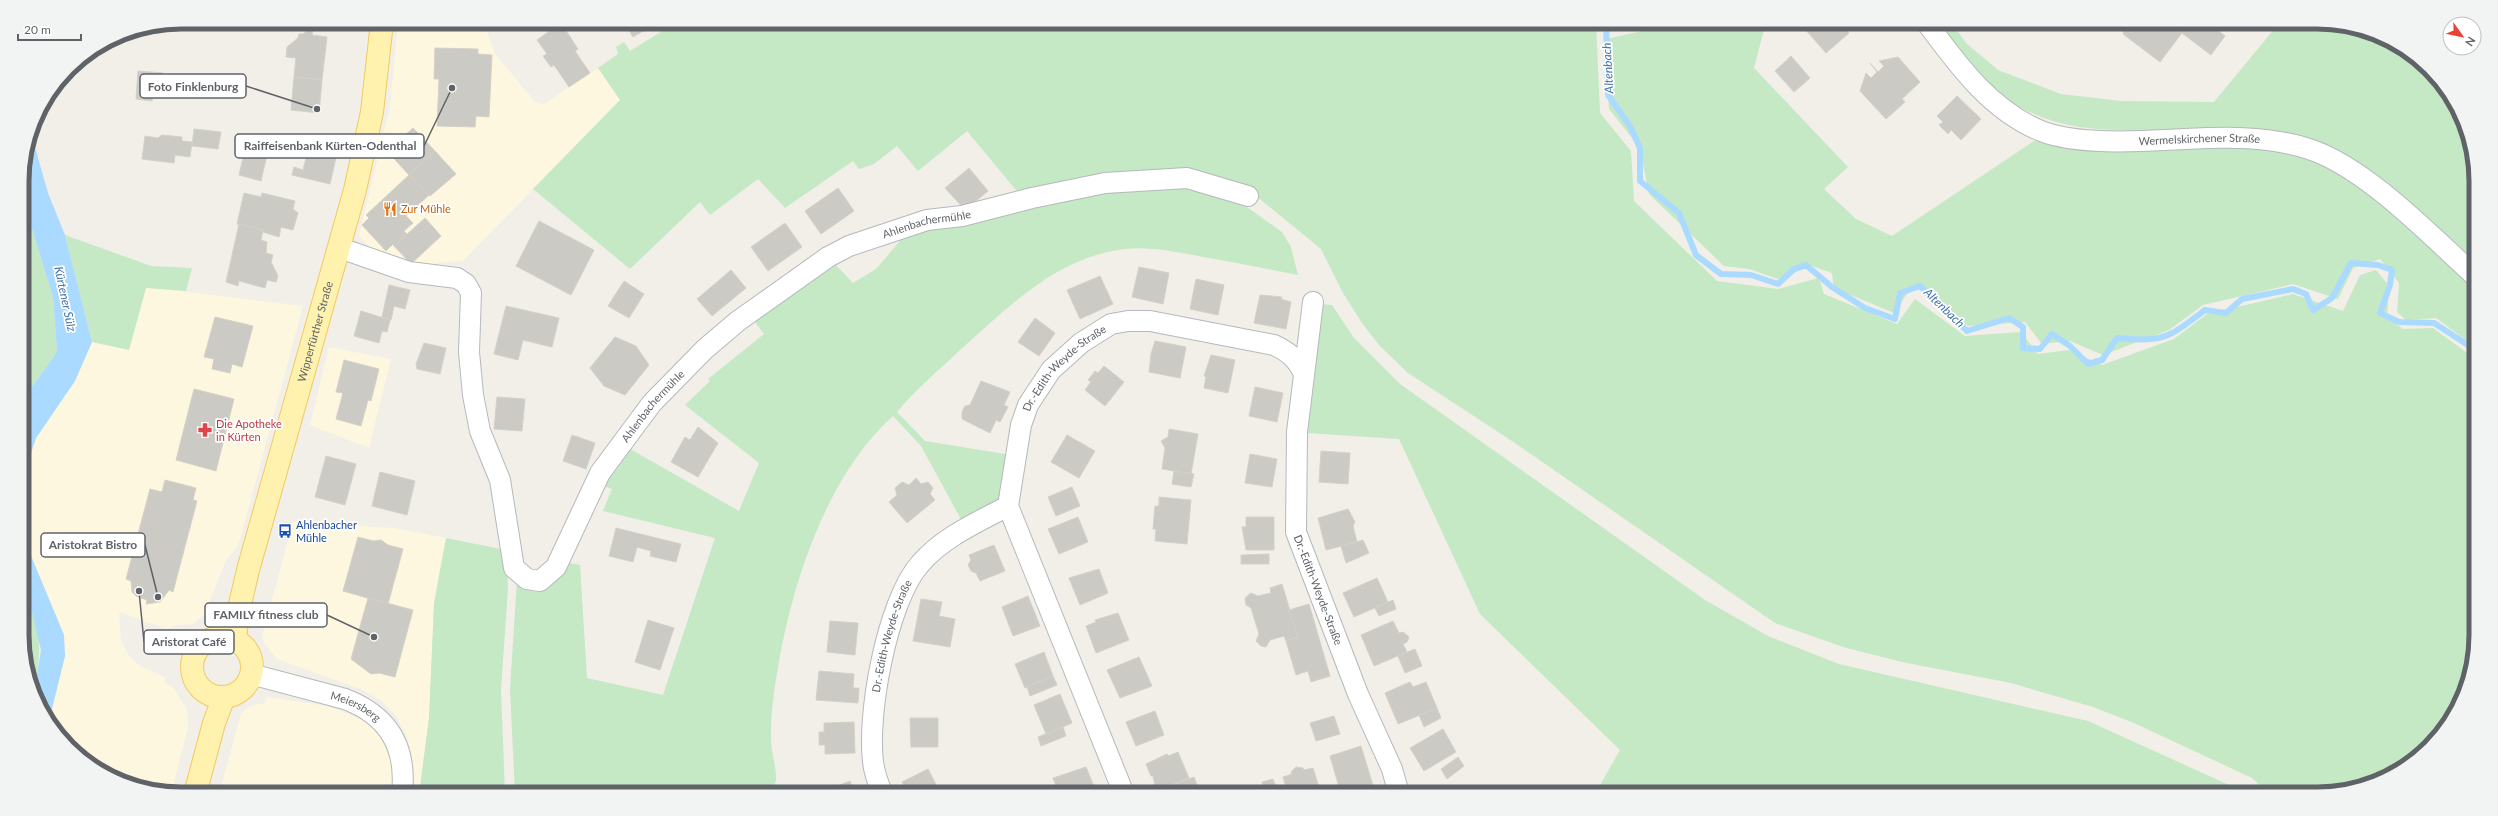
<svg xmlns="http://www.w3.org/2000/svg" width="2498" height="816" font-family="Lato,sans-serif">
<rect width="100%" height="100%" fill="#f1efe8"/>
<g fill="#fef7e0">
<polygon points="398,22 500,22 487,32 495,54 535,102 544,104 598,68 620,100 464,260 412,266 372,249 359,236 390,107"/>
<polygon points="146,287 303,306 241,536 238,546 226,560 204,615 193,624 177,625 167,629 119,612 121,641 129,656 140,666 166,678 164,682 174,688 187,710 188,728 171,793 139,789 101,773 62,740 49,721 65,656 64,635 24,539 24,474 36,438 75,381 92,342 129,350"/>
<polygon points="329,347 391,359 369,448 310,425"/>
<polygon points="293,522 394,528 446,538 434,603 429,718 419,794 414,794 413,761 407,737 396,716 381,700 361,689 277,659 264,643 262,636"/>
<polygon points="267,697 327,706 367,721 378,730 386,742 392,769 392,794 219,794 241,714 250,706 265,703"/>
</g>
<g fill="#c5e8c5">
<polygon points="677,22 1596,22 1600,113 1631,151 1634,201 1717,281 1778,289 1819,278 1824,294 1897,324 1915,299 1965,336 2021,332 2038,354 2069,350 2102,365 2174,339 2207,314 2293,294 2343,311 2360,275 2376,270 2389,286 2387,317 2403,329 2433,328 2474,358 2476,635 2471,677 2449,723 2414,761 2369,786 2328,794 2270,794 2252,778 2134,723 2093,707 2011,683 1902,662 1843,647 1775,623 1515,443 1408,373 1379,345 1362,323 1343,293 1321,249 1250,191 1188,172 1021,196 967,131 918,171 897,146 874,164 859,169 853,161 785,208 758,179 710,215 700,202 630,269 533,189 620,100 598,68 618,54 616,47 624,42 630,51"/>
<polygon points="1683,22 1766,22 1754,68 1848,167 1824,189 1856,219 1892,236 2034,141 2132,151 2213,147 2275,150 2305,157 2327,165 2364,190 2474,286 2474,346 2436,318 2406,320 2397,312 2399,283 2380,259 2353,268 2338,299 2293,284 2203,305 2169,330 2103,355 2070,341 2042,344 2025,322 1968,326 1913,285 1894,313 1834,288 1832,273 1812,266 1778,279 1749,269 1724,266 1649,194 1640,148 1609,109 1606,39"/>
<path d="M1945,22H1951L1966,43L1998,70L2061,94L2121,101L2214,102L2280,22H2317L2359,27L2397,43L2436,76L2460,110L2473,150L2474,262C2429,223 2370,160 2314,141C2201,102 2061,177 1972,66C1962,54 1947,38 1945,22Z"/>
<path d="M1185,185L1237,200L1282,232L1291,247L1298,275C1268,269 1238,263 1209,258C1181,253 1153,246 1125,249C1058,256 1007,308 960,350C939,370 916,389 897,412L925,441L1005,454L1004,491L999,502L963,523L921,446L893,416C818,483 782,614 772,711C771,723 770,738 772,750C773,759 777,772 776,780C775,785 771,790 769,794H515L510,689L517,580L564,562L580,565L587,678L663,695L715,538L603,511L612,489L598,484L625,446L739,511L759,463L685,405L710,381L708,379L764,334L752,318L833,262L853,283L876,269L905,235L1136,187Z"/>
<polygon points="22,197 53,297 57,352 24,398"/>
<polygon points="65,235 151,266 192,268 186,291 146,288 129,350 92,342"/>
<polygon points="1321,304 1332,305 1354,338 1400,384 1705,600 1768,636 1839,664 2088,721 2249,794 1595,794 1620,750 1480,614 1399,439 1307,433"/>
<polygon points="446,538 506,550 508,588 501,689 505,794 419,794 429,718 434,603"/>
<path d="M25,598C45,633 40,655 34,692L25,666Z"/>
</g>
<g fill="#aadaff">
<polygon points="31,133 48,193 65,235 92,342 75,381 36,438 24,474 24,398 57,352 53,297 22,197 22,170"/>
<polygon points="24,539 64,635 65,656 49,721 38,706 34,692 41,650 32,612 25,598"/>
</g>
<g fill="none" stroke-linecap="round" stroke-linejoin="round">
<path stroke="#aadaff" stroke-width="6" d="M1606,22L1608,95L1630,126L1640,148V181L1679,213L1696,255L1721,274L1751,275L1778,284L1794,269L1806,265L1832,287L1865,308L1895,319L1900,293L1920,286L1967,331L2009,318L2023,327V348L2040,349L2052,334L2070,346L2088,364L2102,360L2117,338C2164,343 2169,337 2205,310L2226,313L2242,299L2293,289L2306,294L2313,310L2332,298L2351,263L2378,265L2392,270L2390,285L2380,313L2399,322L2434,323L2471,347L2474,354"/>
</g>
<g fill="#cccac5" stroke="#d6d1c6">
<polygon points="624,22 659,22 633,37"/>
<polygon points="1810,22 1840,22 1849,33 1826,53 1804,28"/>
<polygon points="2115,22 2159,22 2162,24 2164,22 2190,22 2160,62 2123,34 2124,32 2115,25 2113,26"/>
<polygon points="2190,22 2207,22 2225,36 2211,55 2182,33"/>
<polygon points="561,23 578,49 575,51 590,73 569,87 554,65 551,67 543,56 547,54 537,40"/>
<polygon points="310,29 313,30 312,35 327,37 322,80 294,77 296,58 286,57 287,47 298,38 299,34 303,34"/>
<polygon points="435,48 478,49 478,54 492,55 489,117 476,116 475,127 437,126 439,79 434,79"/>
<polygon points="1791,56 1810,78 1794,92 1775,71"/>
<polygon points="1898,57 1920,82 1902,99 1905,102 1886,119 1860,91 1866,73 1871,78 1877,72 1870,63 1878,72 1884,66 1879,61"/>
<polygon points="138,71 163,73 161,97 153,96 152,101 136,99"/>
<polygon points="294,77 322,80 319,113 291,110"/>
<polygon points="1957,96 1981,119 1961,140 1951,130 1948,134 1939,125 1943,122 1937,116"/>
<polygon points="413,128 435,151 409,175 387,151"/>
<polygon points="194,129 221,132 218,149 192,146"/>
<polygon points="162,135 182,137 182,141 192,142 190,157 175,155 174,163 142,159 145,136 158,138"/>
<polygon points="247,141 269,146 261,181 239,175"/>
<polygon points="309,146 337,153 330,184 292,175 294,167 303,170"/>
<polygon points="435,151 456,174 430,196 409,175"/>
<polygon points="969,168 988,191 965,210 945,188"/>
<polygon points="409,175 429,195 406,216 413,223 404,231 407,234 394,246 393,244 386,251 362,225 369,218 366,215"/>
<polygon points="838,188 854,211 821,234 805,211"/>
<polygon points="244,193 261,197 262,193 295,201 293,209 298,213 293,230 281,227 279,237 237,224"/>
<polygon points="425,218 441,236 411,264 394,246"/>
<polygon points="539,221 594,250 571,295 516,266"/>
<polygon points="785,223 802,247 768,271 751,247"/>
<polygon points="239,224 263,230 261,240 267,242 266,253 273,255 271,262 278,276 276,282 267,280 265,288 239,281 238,286 226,282"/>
<polygon points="1139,267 1169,273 1163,304 1132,297"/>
<polygon points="731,270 746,288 712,316 697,299"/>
<polygon points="1100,276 1113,304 1080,319 1067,290"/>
<polygon points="1196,279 1224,285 1218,315 1190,309"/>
<polygon points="624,281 644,294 629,318 608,306"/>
<polygon points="389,285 410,290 405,309 394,306 391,320 382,317"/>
<polygon points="1260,295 1282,297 1281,299 1291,302 1286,329 1254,323"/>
<polygon points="506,306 559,318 552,347 523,340 518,360 494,354"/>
<polygon points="361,311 390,320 387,332 382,331 379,343 354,336"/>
<polygon points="215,317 253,326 242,367 232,364 230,373 212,369 214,359 204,357"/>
<polygon points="1035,318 1055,333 1039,356 1018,342"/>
<polygon points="615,337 636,346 649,365 625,395 604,386 590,368"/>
<polygon points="1155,341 1186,347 1180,378 1149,372 1151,354"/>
<polygon points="424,343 446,348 440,374 417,369 416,364"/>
<polygon points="1211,355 1235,360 1228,393 1204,388 1206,377 1204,376"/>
<polygon points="344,360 379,369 371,401 368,400 361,426 336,419 343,393 336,392"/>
<polygon points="1104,366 1124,382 1105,406 1085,390 1091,382 1088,380 1095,371 1098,373"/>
<polygon points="981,381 1010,392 1004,405 1008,407 1000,422 996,420 990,433 962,419 962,412 965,406 970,405"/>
<polygon points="1255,387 1283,393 1277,422 1249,416"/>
<polygon points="194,389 234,399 216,471 176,460"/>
<polygon points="497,397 525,399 522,431 494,429"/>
<polygon points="698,427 718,443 698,477 671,462 685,437 690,440"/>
<polygon points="1169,429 1198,434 1191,474 1162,469 1165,448 1161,441 1168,437"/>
<polygon points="572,435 595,443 586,469 563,461"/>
<polygon points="1067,435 1095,451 1079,478 1051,462"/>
<polygon points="1321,451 1350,453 1348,484 1319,482"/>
<polygon points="1250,454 1277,459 1272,487 1245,483"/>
<polygon points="326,456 356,464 345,505 315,497"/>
<polygon points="1174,471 1194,474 1191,487 1172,484"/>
<polygon points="380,472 415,481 407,515 372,506"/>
<polygon points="916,478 921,484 928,482 933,488 930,494 935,500 907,523 889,502 897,495 895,488 902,482 909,485"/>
<polygon points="165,480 196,488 193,500 197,501 173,592 169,590 160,602 146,604 147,600 136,596 132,592 131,581 126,579 150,489 162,492"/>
<polygon points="1072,487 1080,506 1056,516 1048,497"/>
<polygon points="1159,497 1191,500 1187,544 1155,541 1156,529 1153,529 1155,506 1159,506"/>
<polygon points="1348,509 1355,522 1353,526 1357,542 1326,550 1318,518"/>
<polygon points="1078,517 1088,542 1059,554 1048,529"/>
<polygon points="1246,517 1274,517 1274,550 1246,550 1242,527 1246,527"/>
<polygon points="616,528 681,544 676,562 650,556 651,551 637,547 633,562 609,556"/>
<polygon points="358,537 373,541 381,540 388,545 403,549 388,604 343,591"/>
<polygon points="1363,540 1369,553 1346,563 1341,546"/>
<polygon points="994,545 1005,571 980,581 976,573 971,571 968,565 971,560 969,555"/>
<polygon points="1269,554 1269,564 1241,564 1241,555"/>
<polygon points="1099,569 1108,593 1080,605 1069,578"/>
<polygon points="1377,578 1388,602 1354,617 1343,593"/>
<polygon points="1282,584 1298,637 1286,641 1284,636 1270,640 1266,647 1261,646 1256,641 1259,634 1251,608 1246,605 1245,598 1251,593 1258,596 1271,593 1270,588"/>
<polygon points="1028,596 1040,626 1013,636 1002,607"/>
<polygon points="368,598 413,610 395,677 379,673 371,674 351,659"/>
<polygon points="921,599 942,602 939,616 955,619 950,647 913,641"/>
<polygon points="1393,600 1396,609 1379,616 1375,608"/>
<polygon points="1309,604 1330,676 1311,682 1308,671 1296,675 1286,641 1298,637 1289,610"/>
<polygon points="1118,613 1129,640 1096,653 1086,626 1096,622 1095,620"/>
<polygon points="648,620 674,628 660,670 635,662"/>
<polygon points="830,621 858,623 855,655 827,652"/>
<polygon points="1393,621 1399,633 1403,632 1409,637 1407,642 1403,644 1407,652 1374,666 1361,635"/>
<polygon points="1415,649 1422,666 1405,673 1398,656"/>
<polygon points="1044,652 1053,676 1025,688 1015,664"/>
<polygon points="1139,657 1152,686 1120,698 1107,670"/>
<polygon points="819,671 854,674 853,688 859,688 858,703 816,700"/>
<polygon points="1053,676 1057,685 1030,696 1027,687"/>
<polygon points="1410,682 1413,687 1426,682 1437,708 1398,724 1385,693"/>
<polygon points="1060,694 1072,723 1046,734 1034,705"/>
<polygon points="1437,708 1441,718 1424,727 1419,715"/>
<polygon points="1155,711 1164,735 1136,746 1126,722"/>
<polygon points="1334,716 1340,734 1316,741 1310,723"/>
<polygon points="910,718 938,718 938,747 911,747"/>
<polygon points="854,722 855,753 825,754 825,745 819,745 819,732 824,732 824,723"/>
<polygon points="1063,727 1066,736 1041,746 1038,737"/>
<polygon points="1443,729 1456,752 1424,771 1410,748"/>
<polygon points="1361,746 1375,792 1341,794 1330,756"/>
<polygon points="1178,752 1189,778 1156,791 1153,776 1151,776 1146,764 1167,754 1168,756"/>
<polygon points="1458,757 1464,766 1447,779 1441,769"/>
<polygon points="1086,767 1097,794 1059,794 1053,778"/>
<polygon points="1296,767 1303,768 1304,770 1313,768 1321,794 1288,794 1283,777 1292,774 1291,772"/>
<polygon points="928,769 941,794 908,794 902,782"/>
<polygon points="1194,777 1197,785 1170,794 1167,787"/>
<polygon points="1273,779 1278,794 1266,794 1262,782"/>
<polygon points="850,781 855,794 816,794"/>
<polygon points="1462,786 1468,794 1454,794"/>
<polygon points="1264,789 1266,794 1247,794"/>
</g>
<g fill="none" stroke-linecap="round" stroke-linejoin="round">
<defs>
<g id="minor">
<path id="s1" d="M1926,22C1958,65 1990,110 2041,131C2079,146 2145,141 2185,139C2227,137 2269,136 2309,149C2365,167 2430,235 2474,275"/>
<path id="s2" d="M340,248L409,272L457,278L466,284L471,293L469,352L473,395L480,431L500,480L514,568L527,579L540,581L556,567L600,473L652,403L705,349L738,321L828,257L849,246L927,220L962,216L1032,198L1105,183L1187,178L1248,196"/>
<path id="s3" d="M1313,302L1297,432L1296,532L1358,694L1392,769L1399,794"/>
<path id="s4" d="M251,674L345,699C389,716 407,747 402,794"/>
<path id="s5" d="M883,794C879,786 876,777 874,768C865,720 887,601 920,564C943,537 978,522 1008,506"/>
<path id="s6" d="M1124,794L1008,506L1021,425L1028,405L1051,370L1081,343L1111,324L1128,321H1150L1274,345C1289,352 1297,359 1304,374"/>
</g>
<g id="major">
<circle cx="222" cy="667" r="30"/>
<path id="s7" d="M235,639L238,613L248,570L355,190L372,112L382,22"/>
<polyline points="195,794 214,723 224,697"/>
</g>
</defs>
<use href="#minor" stroke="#b5b8bc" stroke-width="22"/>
<use href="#major" stroke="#f2c960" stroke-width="24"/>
<use href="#minor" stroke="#fff" stroke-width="20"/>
<use href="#major" stroke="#fff2af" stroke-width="22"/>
</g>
<defs>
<symbol id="restaurant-bare" viewBox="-9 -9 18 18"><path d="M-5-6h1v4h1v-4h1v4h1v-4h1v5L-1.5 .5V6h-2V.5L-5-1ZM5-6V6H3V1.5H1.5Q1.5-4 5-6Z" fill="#e8710a" stroke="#fff" stroke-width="2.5" paint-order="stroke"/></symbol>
<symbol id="pharmacy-bare" viewBox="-9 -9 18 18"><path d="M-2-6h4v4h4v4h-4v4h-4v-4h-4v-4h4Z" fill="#e0444e" stroke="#fff" stroke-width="2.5" paint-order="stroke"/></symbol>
<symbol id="bus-bare" viewBox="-9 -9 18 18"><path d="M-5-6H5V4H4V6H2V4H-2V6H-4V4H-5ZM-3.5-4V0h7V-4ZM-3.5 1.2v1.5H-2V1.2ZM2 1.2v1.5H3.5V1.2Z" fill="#1a4fb4" stroke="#fff" stroke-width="2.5" paint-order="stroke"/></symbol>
</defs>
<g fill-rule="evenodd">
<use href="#restaurant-bare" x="380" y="199" width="20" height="20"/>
<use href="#pharmacy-bare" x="195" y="420" width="20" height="20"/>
<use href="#bus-bare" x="275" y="521" width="20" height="20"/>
</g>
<g text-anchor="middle" stroke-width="3.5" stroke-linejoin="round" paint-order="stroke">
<g font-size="11" fill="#5f6368" stroke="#fff">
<text dy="4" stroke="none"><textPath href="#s1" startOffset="320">Wermelskirchener Straße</textPath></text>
<text dy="4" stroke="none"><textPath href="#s2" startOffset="1000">Ahlenbachermühle</textPath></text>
<text dy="4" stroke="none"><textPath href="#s7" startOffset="318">Wipperfürther Straße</textPath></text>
<text dy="4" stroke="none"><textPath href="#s6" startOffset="466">Dr.-Edith-Weyde-Straße</textPath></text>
<text dy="4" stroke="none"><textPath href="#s2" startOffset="664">Ahlenbachermühle</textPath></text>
<text dy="4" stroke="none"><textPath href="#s3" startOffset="293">Dr.-Edith-Weyde-Straße</textPath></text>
<text dy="4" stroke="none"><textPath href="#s5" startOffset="162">Dr.-Edith-Weyde-Straße</textPath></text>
<text dy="4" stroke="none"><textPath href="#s4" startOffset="110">Meiersberg</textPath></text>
</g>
<g font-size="11" fill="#c56008" stroke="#fff" text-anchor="start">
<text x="401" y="213">Zur Mühle</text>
</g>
<g font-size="11" fill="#be3a42" stroke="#fff" text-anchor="start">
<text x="216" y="428">Die Apotheke<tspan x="216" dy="13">in Kürten</tspan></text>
</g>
<g font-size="11" fill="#164399" stroke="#fff" text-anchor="start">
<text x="296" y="529">Ahlenbacher<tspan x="296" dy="13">Mühle</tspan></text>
</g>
<g font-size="12" font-style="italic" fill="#4174aa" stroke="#fff">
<text transform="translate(1608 68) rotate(-93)" y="4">Altenbach</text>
<text transform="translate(65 299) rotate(78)" y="4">Kürtener Sülz</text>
<text transform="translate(1944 308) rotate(44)" y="4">Altenbach</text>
</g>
</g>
<path d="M0 0H2498V816H0ZM181 29H2317A152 152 0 0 1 2469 181V635A152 152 0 0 1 2317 787H181A152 152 0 0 1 29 635V181A152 152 0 0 1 181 29Z" fill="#f2f3f3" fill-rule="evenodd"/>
<path fill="none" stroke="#5f6368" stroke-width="5" d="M181 29H2317A152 152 0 0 1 2469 181V635A152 152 0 0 1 2317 787H181A152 152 0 0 1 29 635V181A152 152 0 0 1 181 29Z"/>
<path fill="none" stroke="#5f6368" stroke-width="1.5" d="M317 109L246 86M452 88L424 146M158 597L145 545M374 637L327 615M139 591L144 642"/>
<g fill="#5f6368" stroke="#fff" stroke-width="1.5">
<circle cx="317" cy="109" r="4"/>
<circle cx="452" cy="88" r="4"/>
<circle cx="158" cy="597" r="4"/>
<circle cx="374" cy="637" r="4"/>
<circle cx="139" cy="591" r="4"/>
</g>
<g fill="#fff" stroke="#5f6368" stroke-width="1.5">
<rect x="140" y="74" width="106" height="24" rx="4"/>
<rect x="235" y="134" width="189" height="24" rx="4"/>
<rect x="41" y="533" width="104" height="24" rx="4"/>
<rect x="205" y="603" width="122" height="24" rx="4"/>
<rect x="144" y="630" width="90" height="24" rx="4"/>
</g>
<g font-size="12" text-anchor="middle" font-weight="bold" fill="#5f6368">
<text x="193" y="91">Foto Finklenburg</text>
<text x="330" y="150">Raiffeisenbank Kürten-Odenthal</text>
<text x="93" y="549">Aristokrat Bistro</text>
<text x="266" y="619">FAMILY fitness club</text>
<text x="189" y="646">Aristorat Café</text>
</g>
<g transform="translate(2462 36) rotate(123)"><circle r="19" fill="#ffffff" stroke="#bfc1c3"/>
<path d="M0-3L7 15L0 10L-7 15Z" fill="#ea4335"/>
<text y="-6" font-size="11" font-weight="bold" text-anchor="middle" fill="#5f6368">N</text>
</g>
<path d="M18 34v6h63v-6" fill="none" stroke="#5f6368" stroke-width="2"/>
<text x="24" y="34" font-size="12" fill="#5f6368" stroke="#ffffff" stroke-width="3" paint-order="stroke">20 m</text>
</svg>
